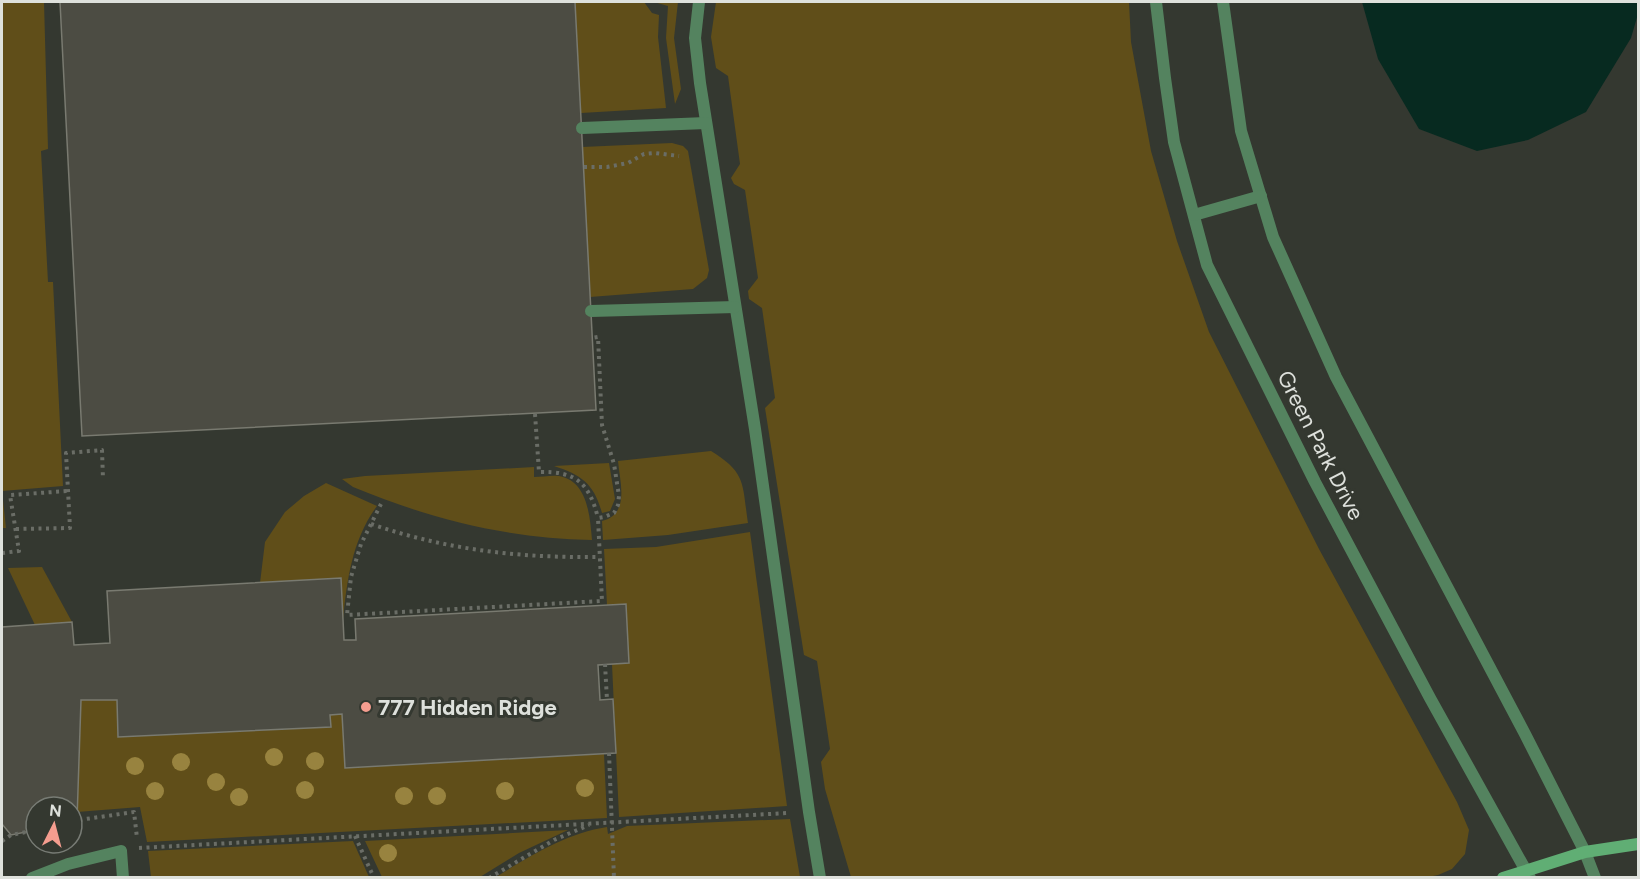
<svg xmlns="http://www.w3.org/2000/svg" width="1640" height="879" font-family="Figtree,sans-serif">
<rect width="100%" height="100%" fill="#343830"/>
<g fill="#604e19">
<polygon points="2,2 44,2 48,149 41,151 48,282 53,282 63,486 2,491 6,528 2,528"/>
<polygon points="575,2 644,2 652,13 659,15 658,37 666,108 581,113"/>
<polygon points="654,2 678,2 674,38 681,89 675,104 666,38 668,6"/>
<polygon points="716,2 1129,2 1131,42 1151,151 1177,241 1209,332 1319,549 1457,802 1469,830 1465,854 1452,869 1438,875 1423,878 851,877 825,789 821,762 830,749 817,661 804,655 765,408 775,398 762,308 749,299 748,291 758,278 745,190 734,184 731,178 740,164 728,76 716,68 711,37"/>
<polygon points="672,143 683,146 688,151 709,270 707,278 693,289 590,297 582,147"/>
<path d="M711,451C747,473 742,484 748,523L668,535L603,540L602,521C630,514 620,483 618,461Z"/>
<path d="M609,463L615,499L610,511L602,513C594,484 582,475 554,466Z"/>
<path d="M534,467V477C542,477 551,475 559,476C588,481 590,517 592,540C506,538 433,520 353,487L342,479L365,476Z"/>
<path d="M326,483L377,506C352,540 347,580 343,620L260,583L265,542L285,512L304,496Z"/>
<polygon points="750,532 787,806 619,817 612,664 629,662 626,604 607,605 604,549 656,547"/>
<polygon points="42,567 72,622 35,625 8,568"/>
<polygon points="81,700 117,700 118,737 330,727 330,715 342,714 345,768 604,754 607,818 147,842 140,807 77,812"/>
<path d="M790,819L800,877H496C530,856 567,833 607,827L608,834L627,826Z"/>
<polygon points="568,830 519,853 480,877 382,877 365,841"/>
<polygon points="353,841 369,877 151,877 148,851"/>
</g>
<polygon fill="#072a20" points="1362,2 1638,2 1638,14 1631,38 1586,112 1528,140 1477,151 1419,129 1378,59"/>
<g fill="#4c4c43" stroke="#797a70" stroke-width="1.5">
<polygon points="60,2 575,2 596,410 82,436"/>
<polygon points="341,578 344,640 356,640 355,619 626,604 629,663 598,665 600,700 613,699 616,753 345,768 342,714 330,715 331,727 118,737 117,700 81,700 77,820 72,821 72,807 36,807 36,830 11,835 2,824 2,627 72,622 74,645 110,643 107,591"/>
</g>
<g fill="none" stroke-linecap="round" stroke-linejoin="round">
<g stroke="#6a6d66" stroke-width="4" stroke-dasharray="3 4.5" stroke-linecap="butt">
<polyline points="584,167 607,167 628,163 644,154 655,153 679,156"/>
<path d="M535,414L539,472C575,471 589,482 598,518"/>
<polyline points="381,504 361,544 351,577 347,615 602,601 598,518 604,517 614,513 618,505 619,496 614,464 602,425 598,337 592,338"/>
<path d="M371,524C447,550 519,558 600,557"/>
<polyline points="16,529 70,528 66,453 102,450 103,479"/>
<polyline points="2,553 19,551 10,495 68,491"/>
<polyline points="605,664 607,700"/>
<polyline points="609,753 614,878"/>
<polyline points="72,821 134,812 137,838"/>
<polyline points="355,836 374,878"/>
<polyline points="2,841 11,835 36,830"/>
<polyline points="139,848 788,813"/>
<polyline points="489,878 554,840 589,825"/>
</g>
<g stroke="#54835f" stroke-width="12">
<polyline points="699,2 695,38 700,83 755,429 809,812 820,878"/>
<polyline points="582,128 706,123"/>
<polyline points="591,311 735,307"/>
<polyline points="32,878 68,864 121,851 123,878"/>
</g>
<g stroke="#54835f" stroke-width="12">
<polyline points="1156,2 1165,78 1174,142 1207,265 1315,482 1430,698 1530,878"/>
<polyline points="1223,2 1241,131 1273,237 1336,377 1525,734 1585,852 1595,878"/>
<polyline points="1194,215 1261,196"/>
</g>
<polyline stroke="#60ae74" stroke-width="12" points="1503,878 1585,852 1638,844"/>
</g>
<g fill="#98833f">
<circle cx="274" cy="757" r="9"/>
<circle cx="315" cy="761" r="9"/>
<circle cx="181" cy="762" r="9"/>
<circle cx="135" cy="766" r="9"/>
<circle cx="216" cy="782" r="9"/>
<circle cx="585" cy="788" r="9"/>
<circle cx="305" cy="790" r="9"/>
<circle cx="155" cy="791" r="9"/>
<circle cx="505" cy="791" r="9"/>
<circle cx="404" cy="796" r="9"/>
<circle cx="437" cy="796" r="9"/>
<circle cx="239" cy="797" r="9"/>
<circle cx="388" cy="853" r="9"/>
</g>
<circle fill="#f59d8f" stroke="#343830" stroke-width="2" cx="366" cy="707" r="6"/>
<g text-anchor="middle" stroke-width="6" stroke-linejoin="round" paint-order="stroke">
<g font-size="22" fill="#dee1dc" stroke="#343830">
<text transform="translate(1321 445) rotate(63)" y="8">Green Park Drive</text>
</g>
<g font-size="22" font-weight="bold" fill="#dee1dc" stroke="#343830" text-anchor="start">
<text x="378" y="715">777 Hidden Ridge</text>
</g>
</g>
<rect width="1640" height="879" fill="none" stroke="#dee1dc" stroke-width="6"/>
<g transform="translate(54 825) rotate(6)"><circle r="28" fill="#343830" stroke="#787c75" stroke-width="1.5"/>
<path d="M0-4.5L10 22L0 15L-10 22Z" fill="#f59d8f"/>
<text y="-9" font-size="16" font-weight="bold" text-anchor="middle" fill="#dee1dc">N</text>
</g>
</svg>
